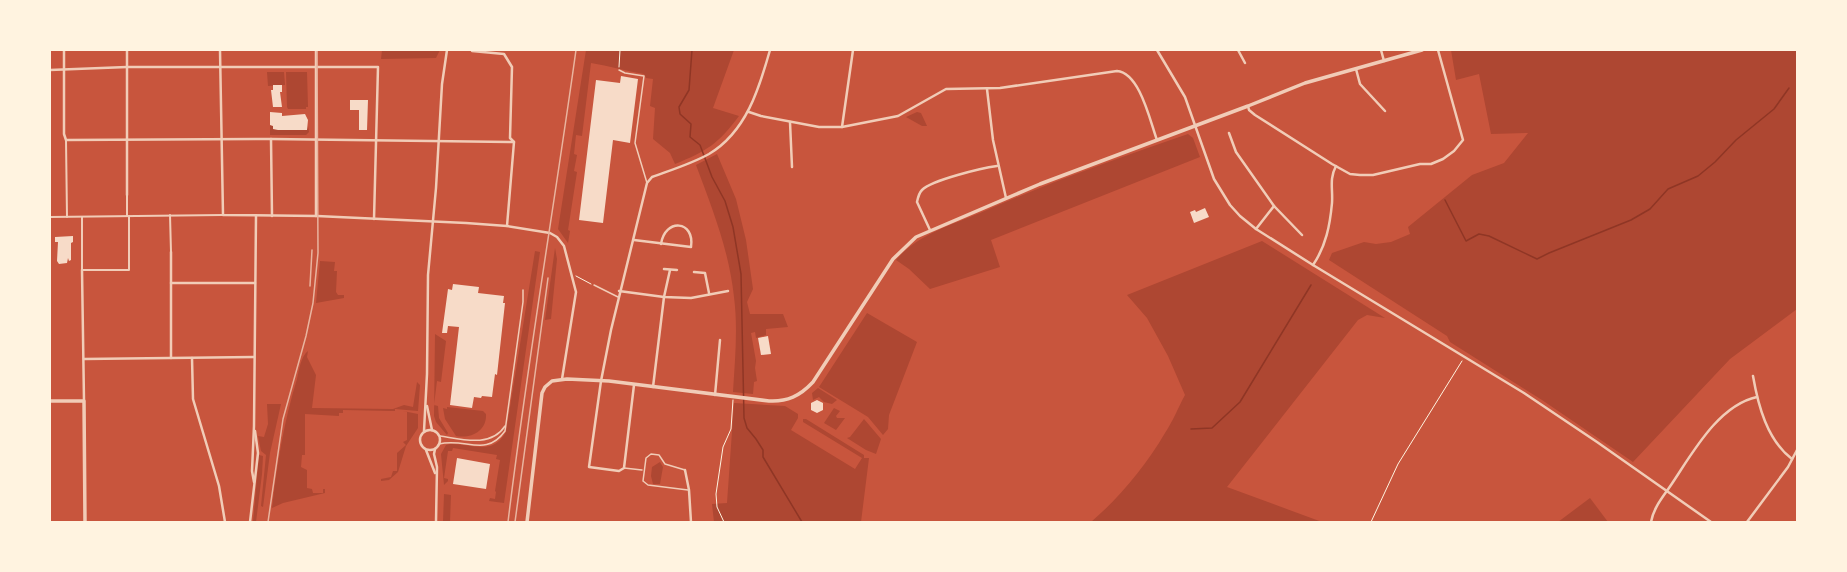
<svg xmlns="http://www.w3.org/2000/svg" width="1847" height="572" font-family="'Varela Round',sans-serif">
<rect width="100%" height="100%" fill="#c8553d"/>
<g fill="#ae4732">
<polygon points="382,50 440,50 436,58 381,59"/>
<path d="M586,50H734L713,108L739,116C718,144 707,151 675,164L670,153L653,139L655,108L650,106L653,79L646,78L644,74C626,71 609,66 591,63L582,136L576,135L574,154L577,155L574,171L577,172L568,230L570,231L568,243L558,229Z"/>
<polygon points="1451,50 1797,50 1797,309 1730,359 1633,462 1542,400 1450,342 1447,336 1329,260 1332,253 1364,242 1376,244 1391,242 1410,234 1408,227 1472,175 1504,163 1528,133 1491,134 1479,74 1456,80"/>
<polygon points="267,72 284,72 285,85 268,86"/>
<polygon points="286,72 307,72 308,107 306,107 306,109 288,109 287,107"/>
<polygon points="917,112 921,113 927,126 922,126 906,117"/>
<polygon points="270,125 273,126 273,129 278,130 307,130 308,126 309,132 306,135 270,135"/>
<path d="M1188,134L1193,138L1200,157L991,240L1000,267L930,289L909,269L896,260C917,235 951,225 980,213C1048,183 1118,158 1188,134Z"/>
<path d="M717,154L736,199L746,240L753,289L747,302L750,314H783L788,327L766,329V335L756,338L755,332L751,333L756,361L755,368L757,381L754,382L753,394L733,392C735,360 738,328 734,297C729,250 712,208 696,165Z"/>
<path d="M1262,241L1385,318L1367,315L1358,320L1227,487L1322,522H1091C1120,497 1145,467 1165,433C1173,421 1178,408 1185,395L1168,356L1147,318L1127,295Z"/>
<polygon points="555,248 557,259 551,319 545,320"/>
<path d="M535,251L540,252L504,503L489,501L490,498L495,499L496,492L495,491L500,460L496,459L497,455L453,448L452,451H448L444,478L448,479V481L444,485L441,454L446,445L450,444C471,443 492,457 506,432Z"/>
<polygon points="320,261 335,262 334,271 337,271 336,292 338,295 344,295 344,298 316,303"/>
<polygon points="867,313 917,342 889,415 888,429 883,435 868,417 819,387"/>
<polygon points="435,334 446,341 441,382 437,381 434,405 438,406 439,418 448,433 447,435 436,422 434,416"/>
<path d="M308,351L307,357L316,375L312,408L393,409L404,405L413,407L417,382L420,385L418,411L395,409V411H393L343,410V413H339V416L305,414V455H302L301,467L307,470V488L312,489L313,493H323V489H325V493L283,503L272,508C277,464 284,421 297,379C299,370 301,356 308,351Z"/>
<polygon points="818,388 837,400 832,404 824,402 819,397 813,400 812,393"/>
<polygon points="734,403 785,406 798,414 798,418 791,430 855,469 862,458 803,422 803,419 806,419 864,455 864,458 869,458 861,522 714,522 712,504 727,503"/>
<polygon points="267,404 281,404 270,453 263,507 261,506 266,455 261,451 258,436 264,437 268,424"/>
<path d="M447,407L483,411L486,414C487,431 471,439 456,436L445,419L443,408L447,409Z"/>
<polygon points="834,408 840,411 836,416 837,418 845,418 836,430 824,423"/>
<polygon points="403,411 418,414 418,428 406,446 398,472 389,480 381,481 381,479 391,477 393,471 397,471 397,453 406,445 403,442 407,440 407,412"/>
<polygon points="864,419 881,439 876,454 866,450 847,438 850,437"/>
<polygon points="259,455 263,456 262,474 256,522 253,522"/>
<polygon points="660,462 663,467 660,484 653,484 651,476 652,467"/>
<polygon points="444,494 451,495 450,522 443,522"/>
<polygon points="1590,498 1608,522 1558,522"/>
</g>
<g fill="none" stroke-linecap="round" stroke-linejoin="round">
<g stroke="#8f3625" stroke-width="1.5">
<polyline points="692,50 689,90 679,107 680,114 691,124 690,137 700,145 712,177 725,201 733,227 741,274 744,418 747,428 756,439 763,450 763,457 802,522"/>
<polyline points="1445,200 1466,241 1479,234 1489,236 1537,259 1549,253 1631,220 1650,209 1668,189 1698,176 1715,162 1736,140 1774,109 1789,88"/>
<polyline points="1191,429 1212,428 1240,402 1311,285"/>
</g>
</g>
<g fill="#f7dbc8">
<polygon points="621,76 638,79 630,143 613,140 603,223 579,220 596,80 620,83"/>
<polygon points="273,85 282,85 282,92 280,92 282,107 273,107 271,90 273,90"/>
<polygon points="350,100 368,100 367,130 359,130 359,110 350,110"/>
<polygon points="270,112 282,113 282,116 305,114 308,120 307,130 278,130 273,129 273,126 270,125"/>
<polygon points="1205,208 1209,217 1194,223 1190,212 1195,210 1196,212"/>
<polygon points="73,236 73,242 71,243 71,260 69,261 68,258 67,263 59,264 57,261 58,242 55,242 55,237"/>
<polygon points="453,284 479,287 478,293 504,296 503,303 505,303 497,375 495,374 492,397 482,396 481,398 474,397 472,408 450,405 459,327 448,326 447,333 442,333 448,289 452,290"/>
<polygon points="768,336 771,354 761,355 758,338"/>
<polygon points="817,400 823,403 823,410 817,413 811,410 811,403"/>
<polygon points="457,458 490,464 486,489 453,484"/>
</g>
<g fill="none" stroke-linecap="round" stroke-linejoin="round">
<g stroke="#fff3e0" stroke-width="1">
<polyline points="619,67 620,50"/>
<polyline points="576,276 591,284"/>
<polyline points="724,522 717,507 716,494 723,447 731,429 733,400"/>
<polyline points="1371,522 1398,464 1462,361"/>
</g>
<g stroke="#f1ccb7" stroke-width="1.5">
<polyline points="619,70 625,73 644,76 635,143 647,183"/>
<polyline points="594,285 618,297"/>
<path d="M440,436C461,439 491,448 505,426"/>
<path d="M439,444C465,437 486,458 505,431L523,302V290"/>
<polyline points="624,468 642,470"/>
<polyline points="685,470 665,464 659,455 651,454 646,458 643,481 648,485 688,490"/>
</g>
<g stroke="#f1ccb7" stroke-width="2">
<polyline points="66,140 67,217"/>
<polyline points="127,195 127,216"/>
<polyline points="170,215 171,252"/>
<polyline points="50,217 223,215"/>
<polyline points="82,217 82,270 129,270 129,216"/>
</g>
<g stroke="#f1ccb7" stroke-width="2.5">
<polyline points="64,50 64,134 66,140 271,139 514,142"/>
<polyline points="220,50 223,215 317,216 466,223 507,226 550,233 557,237 564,246 576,292 562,379"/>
<polyline points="1157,50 1185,97 1214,179 1230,205 1240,216 1256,229 1313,265 1524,393 1597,442 1711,522"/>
<polyline points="1238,50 1245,63"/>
<polyline points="1381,50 1384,61"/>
<polyline points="472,51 504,54 512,67 510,138 514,142 507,226"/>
<polyline points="1356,69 1360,84 1385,111"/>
<polyline points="50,70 127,67 378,67 374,219"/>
<polyline points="987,89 993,140 1006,198"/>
<polyline points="1248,106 1249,110 1255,115 1332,164 1350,174 1360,175 1373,175 1420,164 1431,164 1443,159 1454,151 1463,140 1438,50"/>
<path d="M749,112L761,116L819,127H842L898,116L946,89L1000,88L1117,71C1140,73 1150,121 1157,140"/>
<polyline points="790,122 792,167"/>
<polyline points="842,127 853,50"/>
<polyline points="1229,133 1236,152 1274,206"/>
<polyline points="271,139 272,216"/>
<polyline points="127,195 127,50"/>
<polyline points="316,216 316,50"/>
<polyline points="1256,229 1274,206 1302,235"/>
<path d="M930,230L917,202C918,197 919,193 922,190C932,180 982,168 997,166"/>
<path d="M634,240L691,247C695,220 665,218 661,244"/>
<polyline points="171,252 171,358"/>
<path d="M1313,265C1326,246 1330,225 1332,203C1333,189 1329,179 1336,166"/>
<polyline points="664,269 677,270"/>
<polyline points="82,270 84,401"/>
<polyline points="694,272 705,273 709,293"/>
<polyline points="171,283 255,283"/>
<polyline points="619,291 664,297 691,298 728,291"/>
<polyline points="192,358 193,399 219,486 225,522"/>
<polyline points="84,359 254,357"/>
<path d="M1753,376C1758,405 1767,440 1792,459"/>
<path d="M634,385L624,468L619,471L589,467L601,381L611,330L647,183L652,177C671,170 691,164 709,154C746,132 759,89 770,50"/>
<polyline points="653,387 664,297 670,270"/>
<polyline points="715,395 720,340"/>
<polyline points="427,406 432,430"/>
<circle cx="430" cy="440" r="10"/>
<polyline points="424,431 427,374 428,275 436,188 442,84 447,50"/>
<polyline points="435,449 434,454 437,467 436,522"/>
<polyline points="426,450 435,473"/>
<polyline points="685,470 689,490 691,522"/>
<polyline points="254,482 252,471 254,426 256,216"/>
<polyline points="250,522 258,453 255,431"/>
<path d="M1651,522C1654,506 1664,496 1673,482C1693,452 1719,405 1757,397"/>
<polyline points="1747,522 1788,467 1797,450"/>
</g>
<g stroke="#f1ccb7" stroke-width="3.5">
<polyline points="50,401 84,401 85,522"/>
<path d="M527,522L542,393L545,387L552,381L567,379L609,381L769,401C787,402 800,396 813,382L893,259L916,237L1040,184L1248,106L1305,83L1422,50"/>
</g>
<g stroke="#e9b49f" stroke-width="1.5">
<polyline points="310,286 312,250"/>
<polyline points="268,522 283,419 306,336 313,303 318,253 317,50"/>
<path d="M508,522C527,364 554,208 576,50"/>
<polyline points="515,522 548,278"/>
</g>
</g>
<rect width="1847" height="572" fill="none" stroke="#fff3e0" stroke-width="102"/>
</svg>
